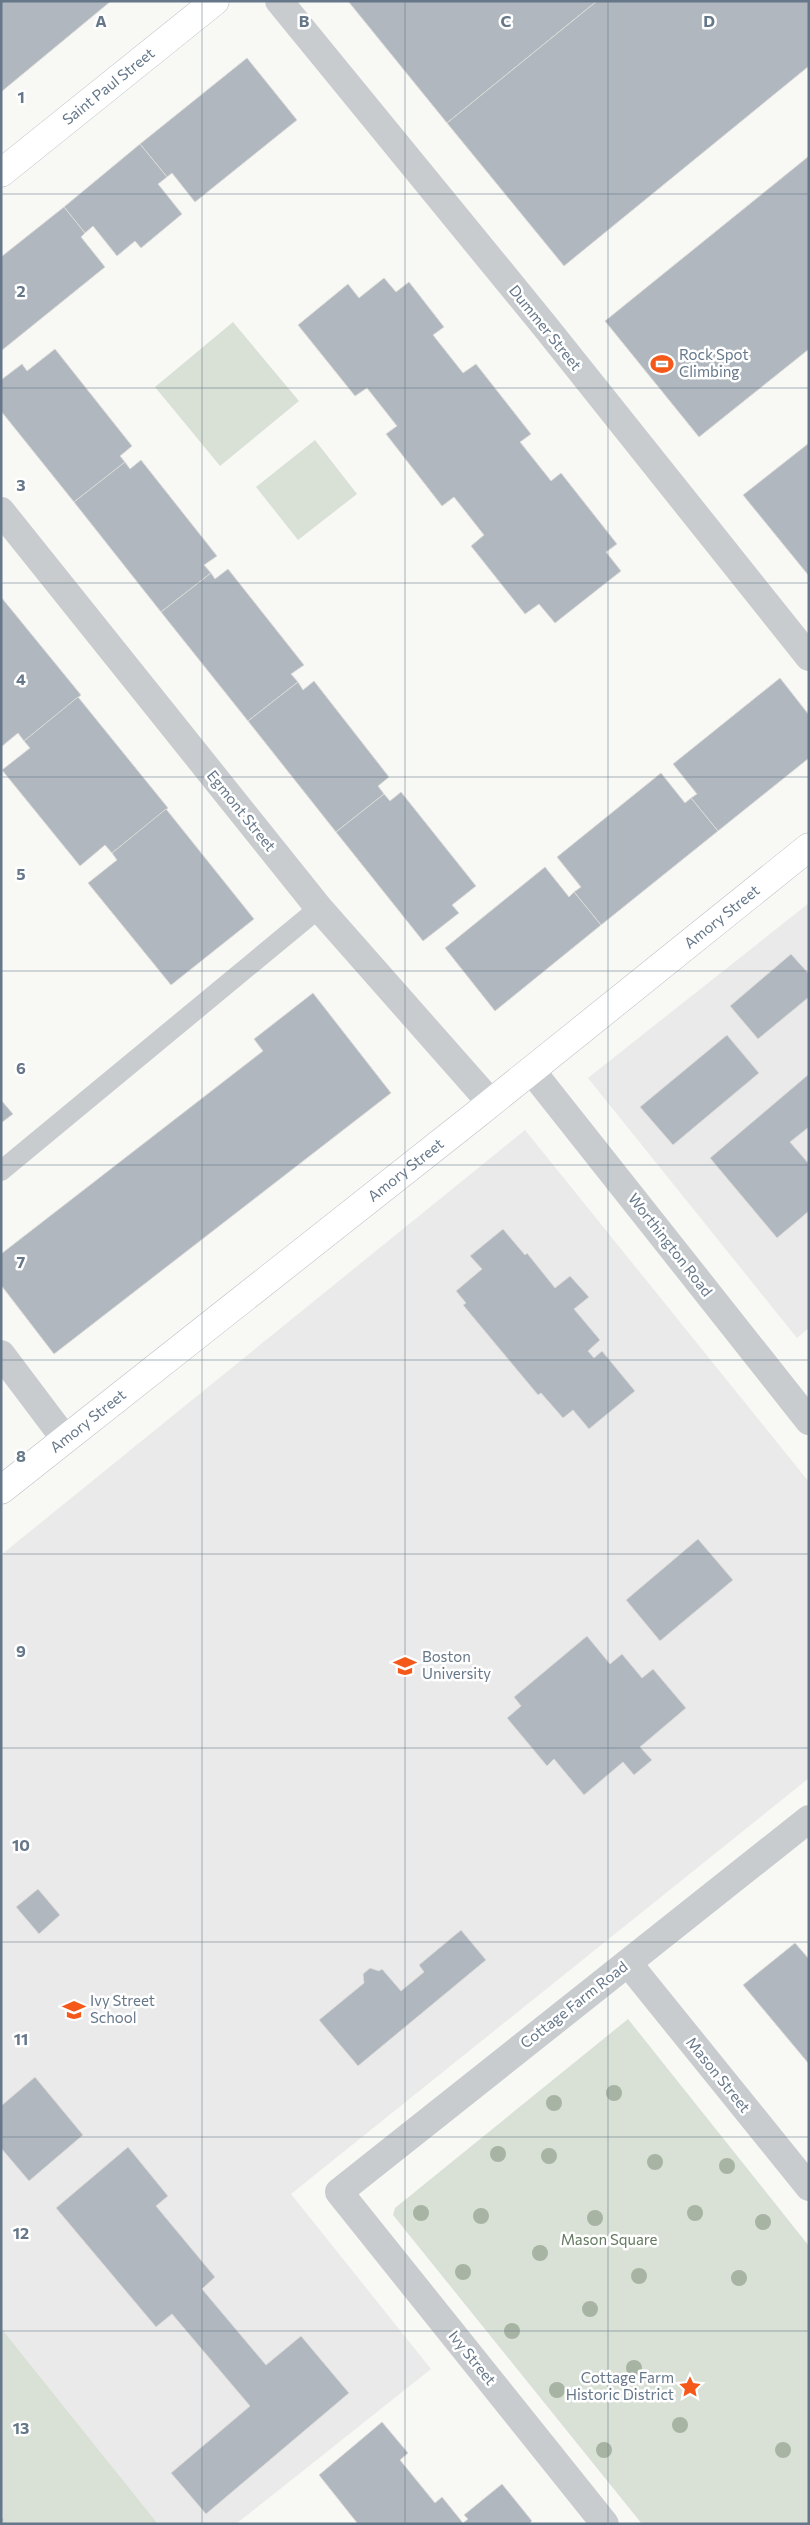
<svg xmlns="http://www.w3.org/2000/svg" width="810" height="2525" font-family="Commissioner,sans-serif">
<rect width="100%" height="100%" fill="#f8f9f5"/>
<g fill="#e9eae9">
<polygon points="809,903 809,1328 797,1338 588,1078"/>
<polygon points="525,1130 809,1482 809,1778 291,2194 431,2369 236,2524 158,2524 1,2328 1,1555"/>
</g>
<g fill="#d9e1d6">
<polygon points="233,322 299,401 220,466 155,387"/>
<polygon points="315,440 357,494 298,540 256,487"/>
<polygon points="628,2019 809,2246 809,2524 642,2524 393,2215 395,2208"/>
<polygon points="1,2328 158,2524 1,2524"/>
</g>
<g fill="#b0b7be" stroke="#dadad8">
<polygon points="1,1 111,1 1,92"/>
<polygon points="348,1 597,1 447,123"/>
<polygon points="597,1 809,1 809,66 564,266 447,123"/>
<polygon points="247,58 297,120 195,202 172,173 167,177 140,144"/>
<polygon points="140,144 167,177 158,184 182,214 141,248 135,241 117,256 93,226 85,233 64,207"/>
<polygon points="809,156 809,349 699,437 605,321"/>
<polygon points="64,207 85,233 81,237 105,267 1,351 1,257"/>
<polygon points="384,278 396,292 409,282 444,327 433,335 463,373 476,364 531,434 520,442 551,481 561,473 617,544 606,552 621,571 555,623 539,604 525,614 471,546 484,535 454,497 442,506 386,434 397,426 367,388 355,396 298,325 348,284 359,298"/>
<polygon points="55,349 132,446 120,456 125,462 74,502 1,411 1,380 22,364 27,371"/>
<polygon points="809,443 809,576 743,495"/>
<polygon points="141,460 217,556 204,565 211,573 161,612 74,502 125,462 130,469"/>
<polygon points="228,569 304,665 291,674 298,682 248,721 161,612 211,573 215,579"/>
<polygon points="1,597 81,695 24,741 18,733 1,747"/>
<polygon points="780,678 809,715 809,758 718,831 691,798 697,794 673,764"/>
<polygon points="314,681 389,777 378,786 384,794 336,832 248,721 298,682 303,690"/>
<polygon points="78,697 168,808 112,853 105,845 80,866 2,770 30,748 24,741"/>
<polygon points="661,773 685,803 691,798 718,831 601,925 574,892 581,887 557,857"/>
<polygon points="401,792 476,886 452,905 459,913 423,941 336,832 384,794 390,801"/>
<polygon points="166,809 254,919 171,985 88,883 117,860 112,853"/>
<polygon points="545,867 569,897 574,892 601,925 495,1011 445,948"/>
<polygon points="791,954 809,974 809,997 758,1039 730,1006"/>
<polygon points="313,993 391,1093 54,1354 1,1285 1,1254 263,1051 254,1039"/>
<polygon points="727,1035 759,1073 673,1145 640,1107"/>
<polygon points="809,1074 809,1127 790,1142 809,1164 809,1211 777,1238 710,1158"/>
<polygon points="1,1100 13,1114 1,1123"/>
<polygon points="503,1229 525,1255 527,1253 555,1288 570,1276 589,1297 574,1309 600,1340 588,1351 594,1358 602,1351 635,1391 589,1429 573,1410 563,1418 541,1393 538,1395 463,1305 466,1303 456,1291 482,1269 470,1256"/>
<polygon points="698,1539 733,1580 660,1641 626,1600"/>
<polygon points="587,1636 610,1664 622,1654 642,1678 653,1669 686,1708 640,1747 652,1760 634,1775 623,1762 584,1795 554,1759 547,1766 507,1718 521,1706 514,1697"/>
<polygon points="38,1889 60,1915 39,1934 16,1907"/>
<polygon points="461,1930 486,1960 358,2066 319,2020 364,1983 363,1974 370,1968 379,1971 382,1969 401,1991 424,1972 419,1965"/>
<polygon points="795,1943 809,1959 809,2064 743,1985"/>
<polygon points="35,2077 83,2135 29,2181 1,2148 1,2106"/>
<polygon points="128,2147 168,2196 156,2206 215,2277 202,2289 266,2365 301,2336 349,2393 206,2514 171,2473 250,2406 172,2314 156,2327 56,2208"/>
<polygon points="382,2422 408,2453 400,2460 435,2503 442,2497 463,2523 468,2519 464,2515 502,2484 532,2521 529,2524 358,2524 319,2475"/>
</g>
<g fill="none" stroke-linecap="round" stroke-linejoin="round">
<defs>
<g id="secondary">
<path id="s1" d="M1,173L215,1"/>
<path id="s2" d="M1,1490L477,1114L809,847"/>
</g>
</defs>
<use href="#secondary" stroke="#babfc4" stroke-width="29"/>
<polyline stroke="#bfc2c4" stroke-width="3" stroke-dasharray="2.5 2.5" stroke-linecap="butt" points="1,2519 5,2524"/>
<polyline stroke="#c8cccf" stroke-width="20" points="1,1171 319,908"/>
<g stroke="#c8cccf" stroke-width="28">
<polyline points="279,1 544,325 809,657"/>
<polyline points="1,511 319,908 491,1103"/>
<polyline points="531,1070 809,1421"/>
<polyline points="1,1354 65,1439"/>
<polyline points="628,1963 809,2187"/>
<polyline points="605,2524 339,2192 809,1819"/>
</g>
<use href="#secondary" stroke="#fff" stroke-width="28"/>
</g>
<g fill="#a7b3a3">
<circle cx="614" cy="2093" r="8"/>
<circle cx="554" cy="2103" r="8"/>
<circle cx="498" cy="2154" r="8"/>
<circle cx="549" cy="2156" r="8"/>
<circle cx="655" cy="2162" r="8"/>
<circle cx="727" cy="2166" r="8"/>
<circle cx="421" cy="2213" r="8"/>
<circle cx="695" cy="2213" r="8"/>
<circle cx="481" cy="2216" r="8"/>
<circle cx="595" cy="2218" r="8"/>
<circle cx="763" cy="2222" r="8"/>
<circle cx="540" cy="2253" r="8"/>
<circle cx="463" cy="2272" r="8"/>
<circle cx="639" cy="2276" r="8"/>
<circle cx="739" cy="2278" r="8"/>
<circle cx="590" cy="2309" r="8"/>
<circle cx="512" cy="2331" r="8"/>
<circle cx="634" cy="2368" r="8"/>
<circle cx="557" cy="2390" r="8"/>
<circle cx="680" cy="2425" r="8"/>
<circle cx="604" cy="2450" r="8"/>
<circle cx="783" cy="2450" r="8"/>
</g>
<path fill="none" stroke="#657789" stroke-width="1" stroke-opacity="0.55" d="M202,1V2524M405,1V2524M608,1V2524M1,194H809M1,388H809M1,583H809M1,777H809M1,971H809M1,1165H809M1,1360H809M1,1554H809M1,1748H809M1,1942H809M1,2137H809M1,2331H809"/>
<defs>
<symbol id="stadium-bare" viewBox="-9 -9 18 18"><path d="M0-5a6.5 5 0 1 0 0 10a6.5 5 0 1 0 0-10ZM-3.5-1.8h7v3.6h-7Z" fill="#f4591a" stroke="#fff" stroke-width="2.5" paint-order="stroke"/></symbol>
<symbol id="university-bare" viewBox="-9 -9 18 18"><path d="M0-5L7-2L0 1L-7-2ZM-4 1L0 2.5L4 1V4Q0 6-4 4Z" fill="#f4591a" stroke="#fff" stroke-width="2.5" paint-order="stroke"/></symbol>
<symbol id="school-bare" viewBox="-9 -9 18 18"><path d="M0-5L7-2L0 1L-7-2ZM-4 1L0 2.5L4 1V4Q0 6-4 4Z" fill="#f4591a" stroke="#fff" stroke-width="2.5" paint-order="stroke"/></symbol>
<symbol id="sight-bare" viewBox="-9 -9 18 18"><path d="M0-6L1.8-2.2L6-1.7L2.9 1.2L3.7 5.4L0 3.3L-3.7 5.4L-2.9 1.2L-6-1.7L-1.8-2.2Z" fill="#f4591a" stroke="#fff" stroke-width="2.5" paint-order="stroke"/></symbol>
</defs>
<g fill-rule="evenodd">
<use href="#stadium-bare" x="646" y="348" width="32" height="32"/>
<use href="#university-bare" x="389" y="1650" width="32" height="32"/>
<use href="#school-bare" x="58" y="1994" width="32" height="32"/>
<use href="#sight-bare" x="674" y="2371" width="32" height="32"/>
</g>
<g text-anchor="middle" stroke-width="5" stroke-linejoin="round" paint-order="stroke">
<g font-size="15" fill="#657789" stroke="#fff">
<text dy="5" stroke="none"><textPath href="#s1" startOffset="138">Saint Paul Street</textPath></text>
<text transform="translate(545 328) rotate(51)" y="5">Dummer Street</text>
<text transform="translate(241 811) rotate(51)" y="5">Egmont Street</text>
<text dy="5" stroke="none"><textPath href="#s2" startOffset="921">Amory Street</textPath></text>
<text dy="5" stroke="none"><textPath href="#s2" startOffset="516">Amory Street</textPath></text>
<text transform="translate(670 1245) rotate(52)" y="5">Worthington Road</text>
<text dy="5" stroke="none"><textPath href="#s2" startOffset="111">Amory Street</textPath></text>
<text transform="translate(574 2005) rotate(-38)" y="5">Cottage Farm Road</text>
<text transform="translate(718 2075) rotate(51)" y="5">Mason Street</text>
<text transform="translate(472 2358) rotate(51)" y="5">Ivy Street</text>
</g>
<g font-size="15" fill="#657789" stroke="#fff" text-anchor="start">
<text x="679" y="360">Rock Spot<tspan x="679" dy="17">Climbing</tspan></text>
<text x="422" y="1662">Boston<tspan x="422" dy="17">University</tspan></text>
<text x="90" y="2006">Ivy Street<tspan x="90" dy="17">School</tspan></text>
<text x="674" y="2383" text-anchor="end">Cottage Farm<tspan x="674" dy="17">Historic District</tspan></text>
</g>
<g font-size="15" fill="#647a60" stroke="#fff">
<text x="609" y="2245">Mason Square</text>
</g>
</g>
<g font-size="16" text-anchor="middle" font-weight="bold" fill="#657789" stroke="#fff" stroke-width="5" stroke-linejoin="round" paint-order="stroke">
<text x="101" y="27">A</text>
<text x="304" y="27">B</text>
<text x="506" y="27">C</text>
<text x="709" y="27">D</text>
<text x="21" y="103">1</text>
<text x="21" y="297">2</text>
<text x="21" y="491">3</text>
<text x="21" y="685">4</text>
<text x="21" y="880">5</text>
<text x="21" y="1074">6</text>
<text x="21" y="1268">7</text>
<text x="21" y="1462">8</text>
<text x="21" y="1657">9</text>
<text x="21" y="1851">10</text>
<text x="21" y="2045">11</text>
<text x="21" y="2239">12</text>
<text x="21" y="2434">13</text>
</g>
<rect width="810" height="2525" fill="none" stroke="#657789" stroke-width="5"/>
</svg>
